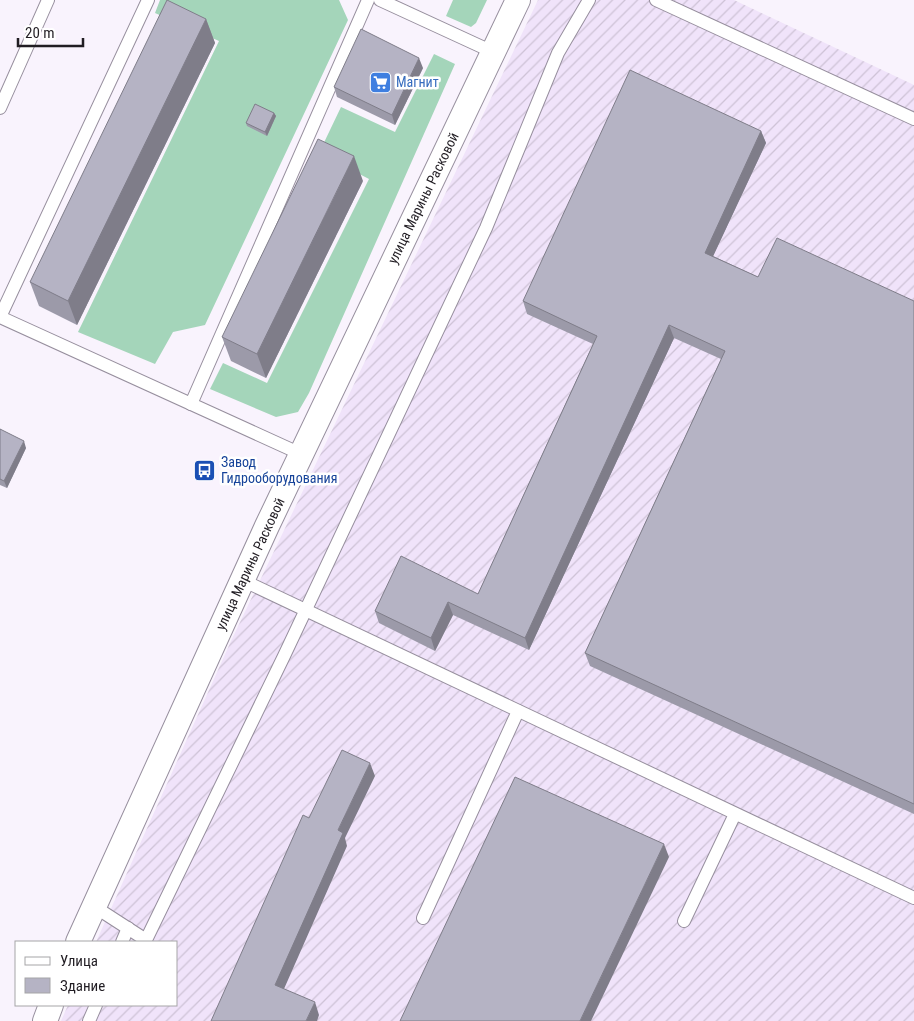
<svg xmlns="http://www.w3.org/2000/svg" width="914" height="1021" font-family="'Roboto Condensed',sans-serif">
<defs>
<pattern id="industrial-furrows" width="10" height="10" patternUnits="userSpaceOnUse" patternTransform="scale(1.25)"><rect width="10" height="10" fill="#f0e3fa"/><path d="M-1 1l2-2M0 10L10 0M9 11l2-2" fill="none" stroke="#cec2d6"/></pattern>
</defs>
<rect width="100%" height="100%" fill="#f9f3fd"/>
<polygon fill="url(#industrial-furrows)" points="538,0 734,0 914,85 914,1021 61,1021 68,1005 176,1005 176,942 96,942 231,641"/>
<g fill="#a4d5ba">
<polygon points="160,0 339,0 348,20 205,325 173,332 155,364 78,332 219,41 155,13"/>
<polygon points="453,0 487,0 476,23 471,27 446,16"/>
<polygon points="434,54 455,64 309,393 298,412 276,417 210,389 223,363 267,383 369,179 319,153 341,107 395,132"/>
</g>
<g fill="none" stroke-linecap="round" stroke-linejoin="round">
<defs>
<g id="lane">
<polyline points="380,0 493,52"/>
<polyline points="656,0 914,119"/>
<polyline points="0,108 48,0"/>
<polyline points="0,317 148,0"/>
<polyline points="0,317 301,454"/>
<polyline points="191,404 368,0"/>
<polyline points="242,580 914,898"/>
<polyline points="95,907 146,940 284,656 486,228 558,53 589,0"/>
<polyline points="423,918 518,711"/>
<polyline points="684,921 735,814"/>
<polyline points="122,942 128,928"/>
<polyline points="89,1021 96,1005"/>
</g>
<g id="street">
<polyline points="78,942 267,526 518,0"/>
<polyline points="45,1021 51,1005"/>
</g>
</defs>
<use href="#lane" stroke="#978f9e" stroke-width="14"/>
<use href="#street" stroke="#978f9e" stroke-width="26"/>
<use href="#lane" stroke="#fff" stroke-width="12"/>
<use href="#street" stroke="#fff" stroke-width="24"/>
</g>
<g fill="#9c9aa9">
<polygon points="206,19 215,43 77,325 39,306 30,282"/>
<polygon points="423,68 395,125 337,97 334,87"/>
<polygon points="274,113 276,116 267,136 247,126 246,123"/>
<polygon points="761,131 766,143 713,256 758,277 914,301 914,814 590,666 585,653 721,359 674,338 529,650 453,615 435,651 379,623 375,611 478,594 593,344 527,314 523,301"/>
<polygon points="363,181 266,378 231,361 222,337"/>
<polygon points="0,429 26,448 7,488 0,485"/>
</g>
<g fill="#7f7d89">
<polygon points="206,19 215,43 77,325 68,301"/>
<polygon points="419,58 423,68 395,125 392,115"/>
<polygon points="274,113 276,116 267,136 265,132"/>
<polygon points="761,131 766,143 709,265 705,253"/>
<polygon points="354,156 363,181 266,378 257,354"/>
<polygon points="669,325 674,338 529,650 525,638"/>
<polygon points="24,441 26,448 7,488 4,481"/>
<polygon points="448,602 453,615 435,651 431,638"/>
<polygon points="370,763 375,776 345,838 347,846 280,998 275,985 338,830"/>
<polygon points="664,844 669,857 591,1021 580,1021"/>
<polygon points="315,1002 319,1015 317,1021 306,1021"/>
</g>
<g fill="#b5b3c4" stroke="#7f7d89">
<polygon points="167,0 206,19 68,301 30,282"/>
<polygon points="361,29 419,58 392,115 334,87"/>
<polygon points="630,70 761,131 705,253 758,277 777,238 914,301 914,804 585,653 725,351 669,325 525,638 448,602 431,638 375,611 401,556 478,594 597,336 523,301"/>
<polygon points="255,104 274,113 265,132 246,123"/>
<polygon points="318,139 354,156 257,354 222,337"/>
<polygon points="0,429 24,441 4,481 0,479"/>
<polygon points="342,750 370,763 338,830 343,833 275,985 315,1002 306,1021 211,1021 303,815 309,818"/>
<polygon points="515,777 664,844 580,1021 400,1021"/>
</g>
<defs>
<symbol id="supermarket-square" viewBox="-11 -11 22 22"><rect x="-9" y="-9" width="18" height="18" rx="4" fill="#3f7fe0" stroke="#fff"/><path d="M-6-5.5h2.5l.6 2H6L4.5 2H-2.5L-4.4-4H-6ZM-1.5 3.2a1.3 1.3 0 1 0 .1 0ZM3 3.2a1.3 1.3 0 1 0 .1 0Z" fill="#fff"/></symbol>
<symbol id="bus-square" viewBox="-11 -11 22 22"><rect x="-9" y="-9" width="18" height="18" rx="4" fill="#1a4fb4" stroke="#fff"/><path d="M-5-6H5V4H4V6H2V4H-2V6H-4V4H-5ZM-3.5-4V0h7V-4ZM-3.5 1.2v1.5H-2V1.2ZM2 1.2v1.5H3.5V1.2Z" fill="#fff"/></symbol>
</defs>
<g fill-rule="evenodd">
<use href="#supermarket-square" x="368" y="70" width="25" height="25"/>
<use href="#bus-square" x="192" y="458" width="25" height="25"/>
</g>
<g text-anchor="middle" stroke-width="5" stroke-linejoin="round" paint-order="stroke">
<g font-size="14" fill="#366cbe" stroke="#fff" text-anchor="start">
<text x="396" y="87">Магнит</text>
</g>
<g font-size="14" fill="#211d23" stroke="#fff">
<text transform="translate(423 198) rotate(-64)" y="5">улица Марины Расковой</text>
<text transform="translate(250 564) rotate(-65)" y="5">улица Марины Расковой</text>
</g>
<g font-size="14" fill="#164399" stroke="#fff" text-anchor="start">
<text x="221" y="467">Завод<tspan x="221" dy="16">Гидрооборудования</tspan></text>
</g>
</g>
<rect x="15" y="941" width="162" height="65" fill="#ffffff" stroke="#a6a5a7"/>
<rect x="25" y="957" width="25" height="8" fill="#ffffff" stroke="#a6a5a7"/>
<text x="60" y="966" font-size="15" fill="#211d23">Улица</text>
<rect x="25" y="978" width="25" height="15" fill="#b5b3c4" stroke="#a6a5a7"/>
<text x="60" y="991" font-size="15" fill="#211d23">Здание</text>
<path d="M18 38v8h65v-8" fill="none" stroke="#211d23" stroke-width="2.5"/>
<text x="25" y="38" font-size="15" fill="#211d23" stroke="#ffffff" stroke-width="4" paint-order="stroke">20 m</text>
</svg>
